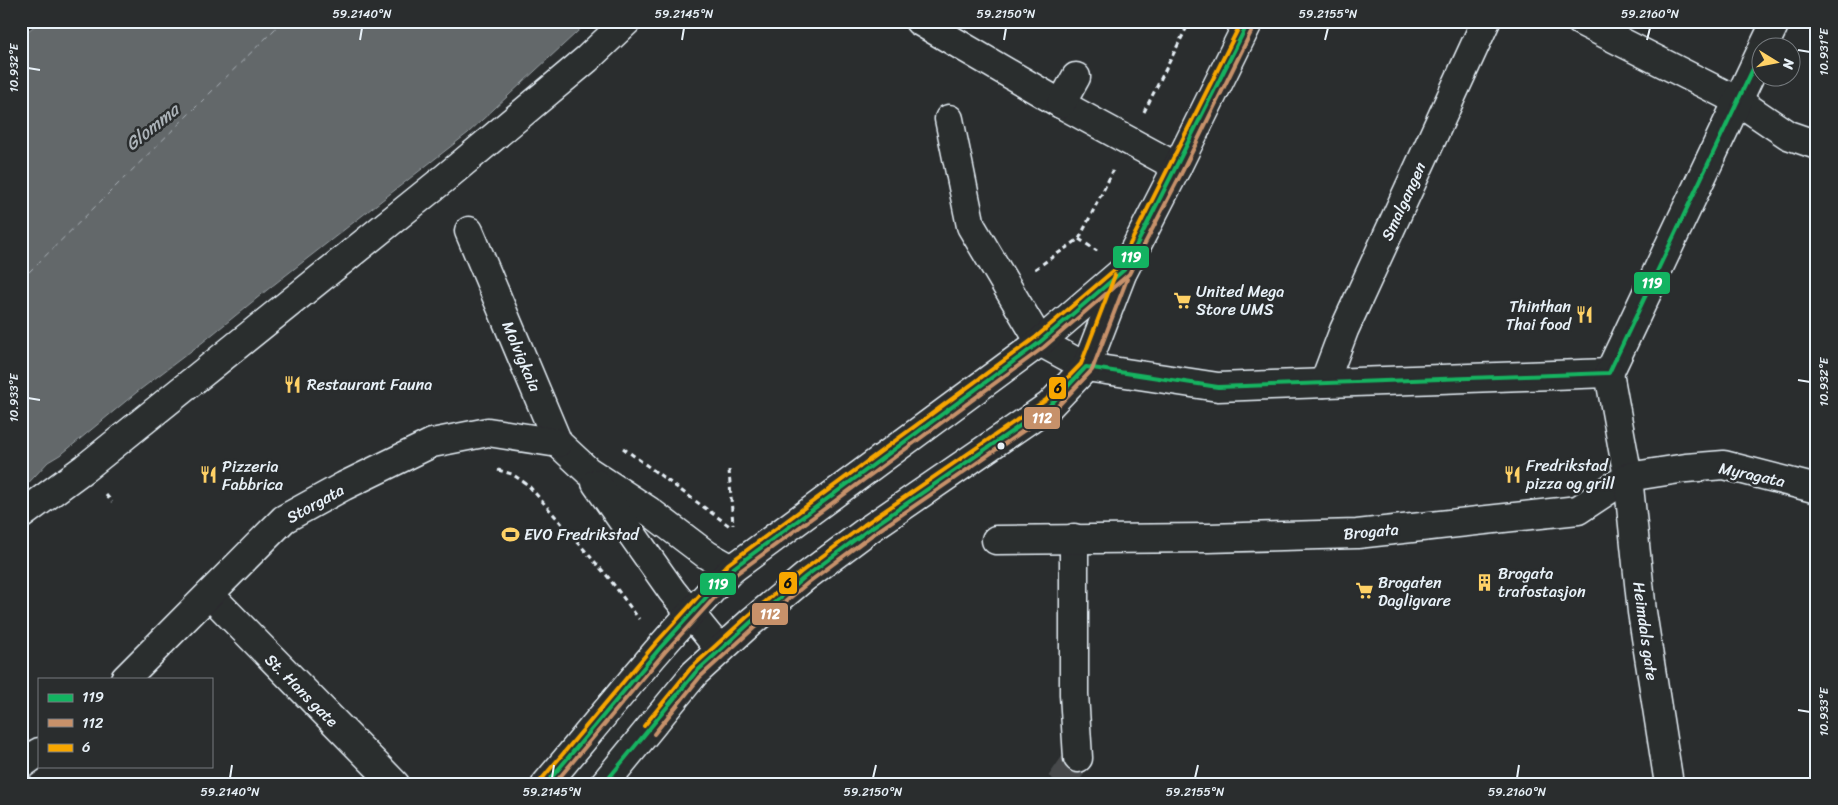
<svg xmlns="http://www.w3.org/2000/svg" width="1838" height="805" font-family="Sriracha,sans-serif">
<rect width="100%" height="100%" fill="#2a2d2e"/>
<filter id="ink" filterUnits="userSpaceOnUse"><feTurbulence type="fractalNoise" baseFrequency=".02" numOctaves="2"/><feDisplacementMap in="SourceGraphic" scale="10" xChannelSelector="R" yChannelSelector="G"/><feConvolveMatrix kernelMatrix="1 2 1 2 8 2 1 2 1" color-interpolation-filters="sRGB"/></filter>
<g filter="url(#ink)">
<polygon fill="#63686b" stroke="#989fa3" points="41,21 589,21 468,133 267,290 203,342 137,392 63,453 48,462 21,491 21,36"/>
<g fill="none" stroke-linecap="round" stroke-linejoin="round">
<polyline stroke="#acb3b9" stroke-width="1" stroke-dasharray="6 5" stroke-linecap="butt" points="21,280 283,21"/>
<polyline stroke="#464a4c" stroke-width="28" stroke-dasharray="28 14" stroke-linecap="butt" points="1060,784 1078,758"/>
<defs>
<g id="minor">
<polyline points="919,21 1061,104 1177,167"/>
<polyline points="1580,21 1738,101 1788,135 1817,145"/>
<polyline points="1763,48 1776,21"/>
<polyline points="1061,104 1076,77"/>
<polyline points="949,119 971,226 1040,342 1086,367 1218,387 1609,373"/>
<polyline points="469,231 558,443 588,471 649,511 707,555 732,569"/>
<polyline points="1609,373 1760,54"/>
<polyline points="1324,383 1344,330 1486,21"/>
<polyline points="596,483 672,591 720,650"/>
<polyline points="21,515 85,468 446,177 587,59 627,21"/>
<polyline points="1074,538 1074,694 1078,758"/>
<polyline points="996,540 1208,538 1357,534 1578,510 1628,477 1609,373"/>
<polyline points="210,595 395,784"/>
<polyline points="125,679 284,519 344,486 432,443 488,432 558,443"/>
<polyline points="21,765 39,752"/>
<path d="M546,784C607,711 666,637 732,569L1040,342L1124,270L1177,167L1249,21"/>
<polyline points="604,784 695,673 751,622 805,577 868,530 1050,405 1086,367 1122,274"/>
<polyline points="1669,784 1642,612 1628,477 1686,468 1724,465 1817,489"/>
</g>
</defs>
<use href="#minor" stroke="#e8f1f8" stroke-width="31"/>
<g stroke="#e8f1f8" stroke-width="3" stroke-dasharray="5 4" stroke-linecap="butt">
<polyline points="1144,112 1190,21"/>
<polyline points="1079,239 1097,251"/>
<polyline points="1035,269 1079,239 1113,171"/>
<polyline points="623,448 731,527"/>
<polyline points="498,470 512,474 528,485 608,577 639,619"/>
<polyline points="729,470 733,525"/>
<polyline points="106,495 112,502"/>
</g>
<use href="#minor" stroke="#2a2d2e" stroke-width="28"/>
<defs>
<g id="bus-1">
<polyline points="546,784 660,648 732,569 1040,342 1124,270 1249,21"/>
<polyline points="604,784 695,673 751,622 805,577 868,530 1050,405 1086,367 1218,387 1609,373 1760,54"/>
</g>
<g id="bus-2">
<polyline points="654,734 700,677 755,627 809,582 872,535 1055,409 1092,370 1127,279"/>
<polyline points="554,784 665,652 736,574 1044,347 1129,274 1183,170 1255,24"/>
</g>
<g id="bus-3">
<polyline points="644,726 691,668 747,617 801,572 864,525 1046,400 1081,364 1115,275"/>
<polyline points="541,780 655,644 728,564 1036,337 1119,266 1242,21"/>
</g>
</defs>
<use href="#bus-1" stroke="#2a2d2e" stroke-width="8"/>
<use href="#bus-2" stroke="#2a2d2e" stroke-width="8"/>
<use href="#bus-3" stroke="#2a2d2e" stroke-width="8"/>
<use href="#bus-1" stroke="#13b361" stroke-width="4"/>
<use href="#bus-2" stroke="#c7916a" stroke-width="4"/>
<use href="#bus-3" stroke="#f7a600" stroke-width="4"/>
</g>
</g>
<path fill="none" stroke="#e8f1f8" stroke-width="2" d="M360,40L362,28M682,40L684,28M1004,40L1006,28M1325,40L1328,28M1647,40L1650,28M1798,50L1810,52M28,68L40,70M1798,380L1810,382M28,398L40,400M1798,710L1810,712M230,778L232,765M552,778L554,765M873,778L876,765M1195,778L1198,765M1517,778L1519,765"/>
<defs>
<symbol id="supermarket-bare" viewBox="-9 -9 18 18"><path d="M-6-5.5h2.5l.6 2H6L4.5 2H-2.5L-4.4-4H-6ZM-1.5 3.2a1.3 1.3 0 1 0 .1 0ZM3 3.2a1.3 1.3 0 1 0 .1 0Z" fill="#ffd166" stroke="#2a2d2e" stroke-width="2.5" paint-order="stroke"/></symbol>
<symbol id="restaurant-bare" viewBox="-9 -9 18 18"><path d="M-5-6h1v4h1v-4h1v4h1v-4h1v5L-1.5 .5V6h-2V.5L-5-1ZM5-6V6H3V1.5H1.5Q1.5-4 5-6Z" fill="#ffd166" stroke="#2a2d2e" stroke-width="2.5" paint-order="stroke"/></symbol>
<symbol id="stadium-bare" viewBox="-9 -9 18 18"><path d="M0-5a6.5 5 0 1 0 0 10a6.5 5 0 1 0 0-10ZM-3.5-1.8h7v3.6h-7Z" fill="#ffd166" stroke="#2a2d2e" stroke-width="2.5" paint-order="stroke"/></symbol>
<symbol id="building-bare" viewBox="-9 -9 18 18"><path d="M-4-6H4V6H1V3H-1V6H-4ZM-2.5-4.3h1.7v1.8h-1.7ZM.8-4.3h1.7v1.8H.8ZM-2.5-1h1.7V.8h-1.7ZM.8-1h1.7V.8H.8Z" fill="#ffd166" stroke="#2a2d2e" stroke-width="2.5" paint-order="stroke"/></symbol>
</defs>
<g fill-rule="evenodd">
<use href="#supermarket-bare" x="1170" y="288" width="25" height="25"/>
<use href="#restaurant-bare" x="1572" y="302" width="25" height="25"/>
<use href="#restaurant-bare" x="280" y="372" width="25" height="25"/>
<use href="#restaurant-bare" x="1500" y="462" width="25" height="25"/>
<use href="#restaurant-bare" x="196" y="462" width="25" height="25"/>
<use href="#stadium-bare" x="498" y="522" width="25" height="25"/>
<use href="#building-bare" x="1472" y="570" width="25" height="25"/>
<use href="#supermarket-bare" x="1352" y="578" width="25" height="25"/>
</g>
<circle fill="#e8f1f8" stroke="#2a2d2e" stroke-width="2" cx="1001" cy="446" r="4.5"/>
<g text-anchor="middle" stroke-width="5" stroke-linejoin="round" paint-order="stroke">
<g font-size="16" fill="#e8f1f8" stroke="#2a2d2e">
<text transform="translate(1403 201) rotate(-65)" y="6">Smalgangen</text>
<text transform="translate(522 356) rotate(67)" y="6">Molvigkaia</text>
<text transform="translate(1752 474) rotate(12)" y="6">Myragata</text>
<text transform="translate(315 503) rotate(-29)" y="6">Storgata</text>
<text transform="translate(1371 531) rotate(-5)" y="6">Brogata</text>
<text transform="translate(1646 631) rotate(82)" y="6">Heimdals gate</text>
<text transform="translate(302 690) rotate(45)" y="6">St. Hans gate</text>
</g>
<g font-size="16" fill="#e8f1f8" stroke="#2a2d2e" text-anchor="start">
<text x="1196" y="297">United Mega<tspan x="1196" dy="18">Store UMS</tspan></text>
<text x="1571" y="312" text-anchor="end">Thinthan<tspan x="1571" dy="18">Thai food</tspan></text>
<text x="307" y="390">Restaurant Fauna</text>
<text x="1526" y="471">Fredrikstad<tspan x="1526" dy="18">pizza og grill</tspan></text>
<text x="222" y="472">Pizzeria<tspan x="222" dy="18">Fabbrica</tspan></text>
<text x="524" y="540">EVO Fredrikstad</text>
<text x="1498" y="579">Brogata<tspan x="1498" dy="18">trafostasjon</tspan></text>
<text x="1378" y="588">Brogaten<tspan x="1378" dy="18">Dagligvare</tspan></text>
</g>
<g font-size="18" font-style="italic" fill="#acb3b9" stroke="#2a2d2e">
<text transform="translate(152 127) rotate(-39)" y="6">Glomma</text>
</g>
</g>
<g stroke="#2a2d2e" stroke-width="2">
<rect x="1112" y="245" width="38" height="24" rx="5" fill="#13b361"/>
<rect x="1633" y="271" width="38" height="24" rx="5" fill="#13b361"/>
<rect x="1048" y="376" width="19" height="24" rx="5" fill="#f7a600"/>
<rect x="1023" y="406" width="38" height="24" rx="5" fill="#c7916a"/>
<rect x="778" y="571" width="20" height="24" rx="5" fill="#f7a600"/>
<rect x="699" y="572" width="38" height="24" rx="5" fill="#13b361"/>
<rect x="751" y="602" width="38" height="24" rx="5" fill="#c7916a"/>
</g>
<g font-size="14" text-anchor="middle" font-weight="bold" fill="#fff">
<text x="1131" y="262">119</text>
<text x="1652" y="288">119</text>
<text x="1042" y="423">112</text>
<text x="718" y="589">119</text>
<text x="770" y="619">112</text>
</g>
<g font-size="14" text-anchor="middle" font-weight="bold" fill="#111">
<text x="1058" y="393">6</text>
<text x="788" y="588">6</text>
</g>
<rect width="1838" height="805" fill="none" stroke="#2a2d2e" stroke-width="55"/>
<rect x="38" y="678" width="175" height="90" fill="#2a2d2e" stroke="#767b7f"/>
<rect x="48" y="694" width="25" height="8" fill="#13b361" stroke="#767b7f"/>
<text x="82" y="702" font-size="15" fill="#e8f1f8">119</text>
<rect x="48" y="719" width="25" height="8" fill="#c7916a" stroke="#767b7f"/>
<text x="82" y="728" font-size="15" fill="#e8f1f8">112</text>
<rect x="48" y="744" width="25" height="8" fill="#f7a600" stroke="#767b7f"/>
<text x="82" y="752" font-size="15" fill="#e8f1f8">6</text>
<g transform="translate(1776 62) rotate(100)"><circle r="24" fill="#2a2d2e" stroke="#767b7f"/>
<path d="M0-4L9 19L0 12L-9 19Z" fill="#ffd166"/>
<text y="-8" font-size="14" font-weight="bold" text-anchor="middle" fill="#e8f1f8">N</text>
</g>
<rect x="28" y="28" width="1782" height="750" fill="none" stroke="#e8f1f8" stroke-width="2"/>
<g font-size="12" text-anchor="middle" fill="#e8f1f8">
<text x="362" y="18">59.2140°N</text>
<text x="684" y="18">59.2145°N</text>
<text x="1006" y="18">59.2150°N</text>
<text x="1328" y="18">59.2155°N</text>
<text x="1650" y="18">59.2160°N</text>
<text transform="translate(1824 52) rotate(-90)" y="4">10.931°E</text>
<text transform="translate(14 68) rotate(-90)" y="4">10.932°E</text>
<text transform="translate(1824 382) rotate(-90)" y="4">10.932°E</text>
<text transform="translate(14 398) rotate(-90)" y="4">10.933°E</text>
<text transform="translate(1824 712) rotate(-90)" y="4">10.933°E</text>
<text x="230" y="796">59.2140°N</text>
<text x="552" y="796">59.2145°N</text>
<text x="873" y="796">59.2150°N</text>
<text x="1195" y="796">59.2155°N</text>
<text x="1517" y="796">59.2160°N</text>
</g>
</svg>
